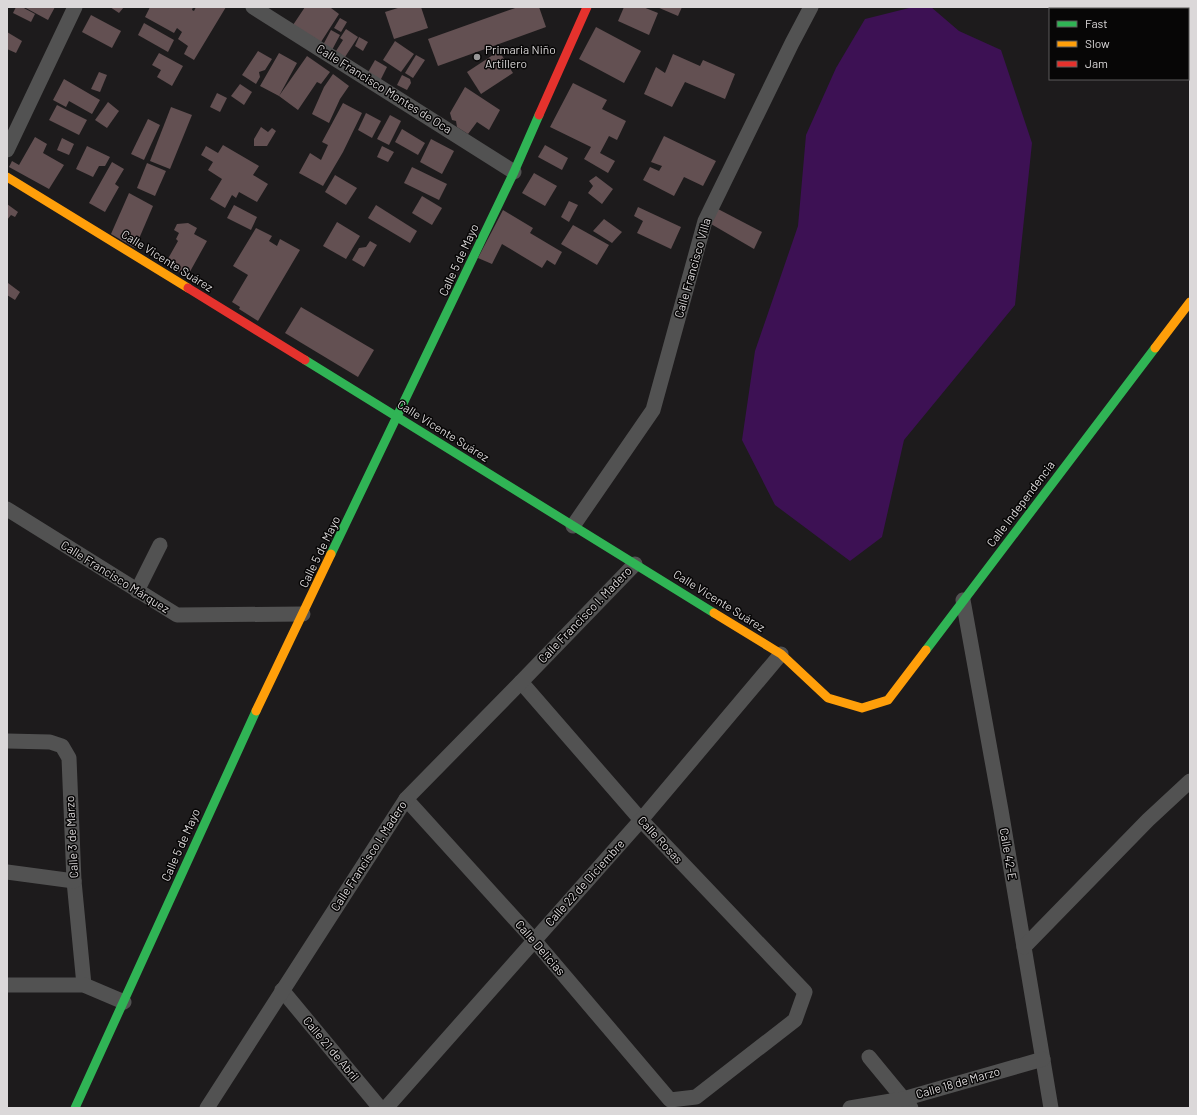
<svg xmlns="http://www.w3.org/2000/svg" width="1197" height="1115" font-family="Barlow,sans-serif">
<rect width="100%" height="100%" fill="#1d1b1c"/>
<polygon fill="#3d1154" points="913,7 931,7 959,31 1001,50 1032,143 1015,305 904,440 882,537 850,561 775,505 742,440 755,351 798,226 806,135 836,68 865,19"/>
<g fill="#635052">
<polygon points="16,7 22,7 35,14 31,22 13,13"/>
<polygon points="24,7 55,7 48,20"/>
<polygon points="110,7 124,7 119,13"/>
<polygon points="150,7 193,7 192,10 194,11 196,7 226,7 194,60 184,54 188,46 178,39 182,32 177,28 174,33 145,17"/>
<polygon points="305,7 332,7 331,8 339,14 321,42 293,25"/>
<polygon points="401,7 421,7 428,28 394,39 385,12"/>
<polygon points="518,7 539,7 546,27 438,66 428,39"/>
<polygon points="624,7 643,7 658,13 649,35 618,21"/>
<polygon points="657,7 682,7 678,16"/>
<polygon points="91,15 121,31 112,48 82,32"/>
<polygon points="340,18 347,22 341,32 334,28"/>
<polygon points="144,23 174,40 168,52 138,35"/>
<polygon points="596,27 641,51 624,83 579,59"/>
<polygon points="346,29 358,37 345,57 336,51 343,40 340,38"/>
<polygon points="331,30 340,35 332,50 323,45"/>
<polygon points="7,32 22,41 16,53 7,49"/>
<polygon points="359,37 368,42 363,51 355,46"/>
<polygon points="395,41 414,54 401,72 383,60"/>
<polygon points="258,51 272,59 265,70 259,72 260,77 256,84 242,75"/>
<polygon points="499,51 513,73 481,94 467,72"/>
<polygon points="159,53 183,66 172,86 157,77 161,70 152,65"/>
<polygon points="279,53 297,63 279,96 307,56 330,72 321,84 317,82 298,110 279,96 260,86"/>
<polygon points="673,54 700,66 703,60 735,74 725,99 685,82 672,107 644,94 656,67 665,73"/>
<polygon points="416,55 425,60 413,78 405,73"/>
<polygon points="375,60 387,67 380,81 367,74"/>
<polygon points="99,72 107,75 100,92 91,89"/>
<polygon points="333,74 349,86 340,99 329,123 312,114 324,87"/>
<polygon points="402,75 410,79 411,83 407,90 397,85"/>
<polygon points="64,79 100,100 92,114 69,101 66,107 53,100"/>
<polygon points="573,83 607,100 602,109 626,121 617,140 609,136 600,153 615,161 608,173 584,159 591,147 550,127"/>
<polygon points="240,84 252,92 244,105 231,96"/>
<polygon points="465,87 500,110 489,130 477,122 468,134 457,127 456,121 452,120 450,113"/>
<polygon points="217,93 227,98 220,112 210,107"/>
<polygon points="108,102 119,111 107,128 95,120"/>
<polygon points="343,103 362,113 343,152 323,186 299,173 310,153 321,160 328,145 322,142"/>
<polygon points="57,105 87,120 79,135 49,120"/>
<polygon points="171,107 192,115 170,169 150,161"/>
<polygon points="366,113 381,121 372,138 358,130"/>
<polygon points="390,115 401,121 389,145 377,139"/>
<polygon points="148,119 160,125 144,160 131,154"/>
<polygon points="261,127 268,132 272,128 276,131 267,146 254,146 254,139"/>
<polygon points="402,129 425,143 418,155 395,142"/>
<polygon points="664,136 716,161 703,186 684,177 674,196 643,180 650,167 659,171 662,166 651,162"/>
<polygon points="35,137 47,144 43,153 64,165 49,189 9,167 12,161 19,165"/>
<polygon points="62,138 74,144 69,155 57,150"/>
<polygon points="431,139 454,151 442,174 420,162"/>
<polygon points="223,145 259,166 253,175 268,184 257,202 239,192 236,198 232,195 225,208 210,199 222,179 208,170 213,162 201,155 206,146 218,153"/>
<polygon points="545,145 568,158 562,170 538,157"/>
<polygon points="87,146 110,157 105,166 99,166 93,177 76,169"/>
<polygon points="382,146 394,152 388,162 377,157"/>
<polygon points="112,162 124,169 115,184 119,187 105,212 89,203"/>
<polygon points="147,163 166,171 155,196 137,188"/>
<polygon points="412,167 447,184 439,200 404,183"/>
<polygon points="534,173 557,186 545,206 522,193"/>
<polygon points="335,175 357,188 346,205 325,192"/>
<polygon points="596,176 613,189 602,204 588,193 593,186 589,181"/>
<polygon points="129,193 153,206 135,248 111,234"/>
<polygon points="422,196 442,208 432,225 412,213"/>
<polygon points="569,201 578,205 569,222 561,217"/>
<polygon points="7,204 18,212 15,217 11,215 7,220"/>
<polygon points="234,205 257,217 251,230 227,218"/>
<polygon points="376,205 417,231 410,243 368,218"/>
<polygon points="638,207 681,227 671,249 637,233 643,221 634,216"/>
<polygon points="718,209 762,232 754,249 711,224"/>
<polygon points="503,210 533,228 530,233 562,252 555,265 547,260 542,268 502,244 492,264 478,258"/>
<polygon points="604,219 622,232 612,243 593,231"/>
<polygon points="337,222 360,236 346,259 323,246"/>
<polygon points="188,223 197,228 194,234 207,241 187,277 165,264 178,241 176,239 179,233 174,230 177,224"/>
<polygon points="573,225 609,245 597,265 561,244"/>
<polygon points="256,228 272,236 269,241 277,246 280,239 300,250 258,321 239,309 240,307 232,302 248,275 233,266"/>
<polygon points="370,241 377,245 364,267 352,260 359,248 366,247"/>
<polygon points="8,283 20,292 15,300 7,295 7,286"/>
<polygon points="301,307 374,350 358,377 285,333"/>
</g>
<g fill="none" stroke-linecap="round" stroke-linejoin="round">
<g stroke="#525252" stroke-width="15">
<polyline points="253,7 514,172"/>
<polyline points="7,150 75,7"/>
<polyline points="7,509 177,615 303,614"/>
<polyline points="573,526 653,410 705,221 792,43 811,7"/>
<polyline points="137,591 160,545"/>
<polyline points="963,600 1001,810 1051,1108"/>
<polyline points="7,741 50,742 62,746 69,758 74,881 84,985"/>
<polyline points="406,799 534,940 670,1100 696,1097 795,1020 805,992 641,820 521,682"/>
<polyline points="7,872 74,881"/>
<polyline points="1024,947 1148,820 1190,781"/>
<polyline points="7,985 84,985 124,1002"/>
<polyline points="282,990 380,1108"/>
<polyline points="869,1057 911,1108"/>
<polyline points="207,1108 406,799 521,682 635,564"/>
<polyline points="386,1108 641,820 781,654"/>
<polyline points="850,1108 903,1099 1043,1059"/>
</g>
<g stroke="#30b455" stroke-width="9">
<polyline points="305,360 714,613"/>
<polyline points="331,554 514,172 539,115"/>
<polyline points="926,650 1155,348"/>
<polyline points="75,1108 256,711"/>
</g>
<g stroke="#ff9f0a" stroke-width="9">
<polyline points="7,177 188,288"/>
<polyline points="1155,348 1190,302"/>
<polyline points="714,613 781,654 828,698 862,708 888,700 926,650"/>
<polyline points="256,711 331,554"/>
</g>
<g stroke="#e5322d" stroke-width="9">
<polyline points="539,115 587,7"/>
<polyline points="188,288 305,360"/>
</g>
</g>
<circle fill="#989697" stroke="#070606" stroke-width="1.5" cx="477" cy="57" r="4"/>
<g text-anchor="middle" stroke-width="3" stroke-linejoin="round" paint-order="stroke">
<g font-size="12" fill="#dbd8d9" stroke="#070606" text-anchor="start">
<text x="485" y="54">Primaria Niño<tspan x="485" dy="14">Artillero</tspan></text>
</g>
<g font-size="12" fill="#dbd8d9" stroke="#070606">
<text transform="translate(384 89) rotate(32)" y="4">Calle Francisco Montes de Oca</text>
<text transform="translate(459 260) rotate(-65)" y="4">Calle 5 de Mayo</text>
<text transform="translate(167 261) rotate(32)" y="4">Calle Vicente Suárez</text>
<text transform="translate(693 268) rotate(-74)" y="4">Calle Francisco Villa</text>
<text transform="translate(443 431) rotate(32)" y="4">Calle Vicente Suárez</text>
<text transform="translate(1021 504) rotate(-53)" y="4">Calle Independencia</text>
<text transform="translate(320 552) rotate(-64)" y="4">Calle 5 de Mayo</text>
<text transform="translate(115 577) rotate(32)" y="4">Calle Francisco Márquez</text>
<text transform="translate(719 601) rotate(32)" y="4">Calle Vicente Suárez</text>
<text transform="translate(585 615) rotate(-46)" y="4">Calle Francisco I. Madero</text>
<text transform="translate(72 837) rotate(-93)" y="4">Calle 3 de Marzo</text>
<text transform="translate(660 840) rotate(47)" y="4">Calle Rosas</text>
<text transform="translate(181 845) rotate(-66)" y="4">Calle 5 de Mayo</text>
<text transform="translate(1008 854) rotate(80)" y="4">Calle 42-E</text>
<text transform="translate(369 856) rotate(-57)" y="4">Calle Francisco I. Madero</text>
<text transform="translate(585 883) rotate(-48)" y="4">Calle 22 de Diciembre</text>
<text transform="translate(540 948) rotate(49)" y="4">Calle Delicias</text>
<text transform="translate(331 1049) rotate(50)" y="4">Calle 21 de Abril</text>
<text transform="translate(958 1083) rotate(-16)" y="4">Calle 18 de Marzo</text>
</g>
</g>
<rect width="1197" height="1115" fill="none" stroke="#dbd8d9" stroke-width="16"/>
<rect x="1049" y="8" width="140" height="72" fill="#070606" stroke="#5c5a5a"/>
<rect x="1057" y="21" width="20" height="6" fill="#30b455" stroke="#5c5a5a"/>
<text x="1085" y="28" font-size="12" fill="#dbd8d9">Fast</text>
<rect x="1057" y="41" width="20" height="6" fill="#ff9f0a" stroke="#5c5a5a"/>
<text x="1085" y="48" font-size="12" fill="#dbd8d9">Slow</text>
<rect x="1057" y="61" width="20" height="6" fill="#e5322d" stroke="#5c5a5a"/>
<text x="1085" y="68" font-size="12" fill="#dbd8d9">Jam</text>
</svg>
